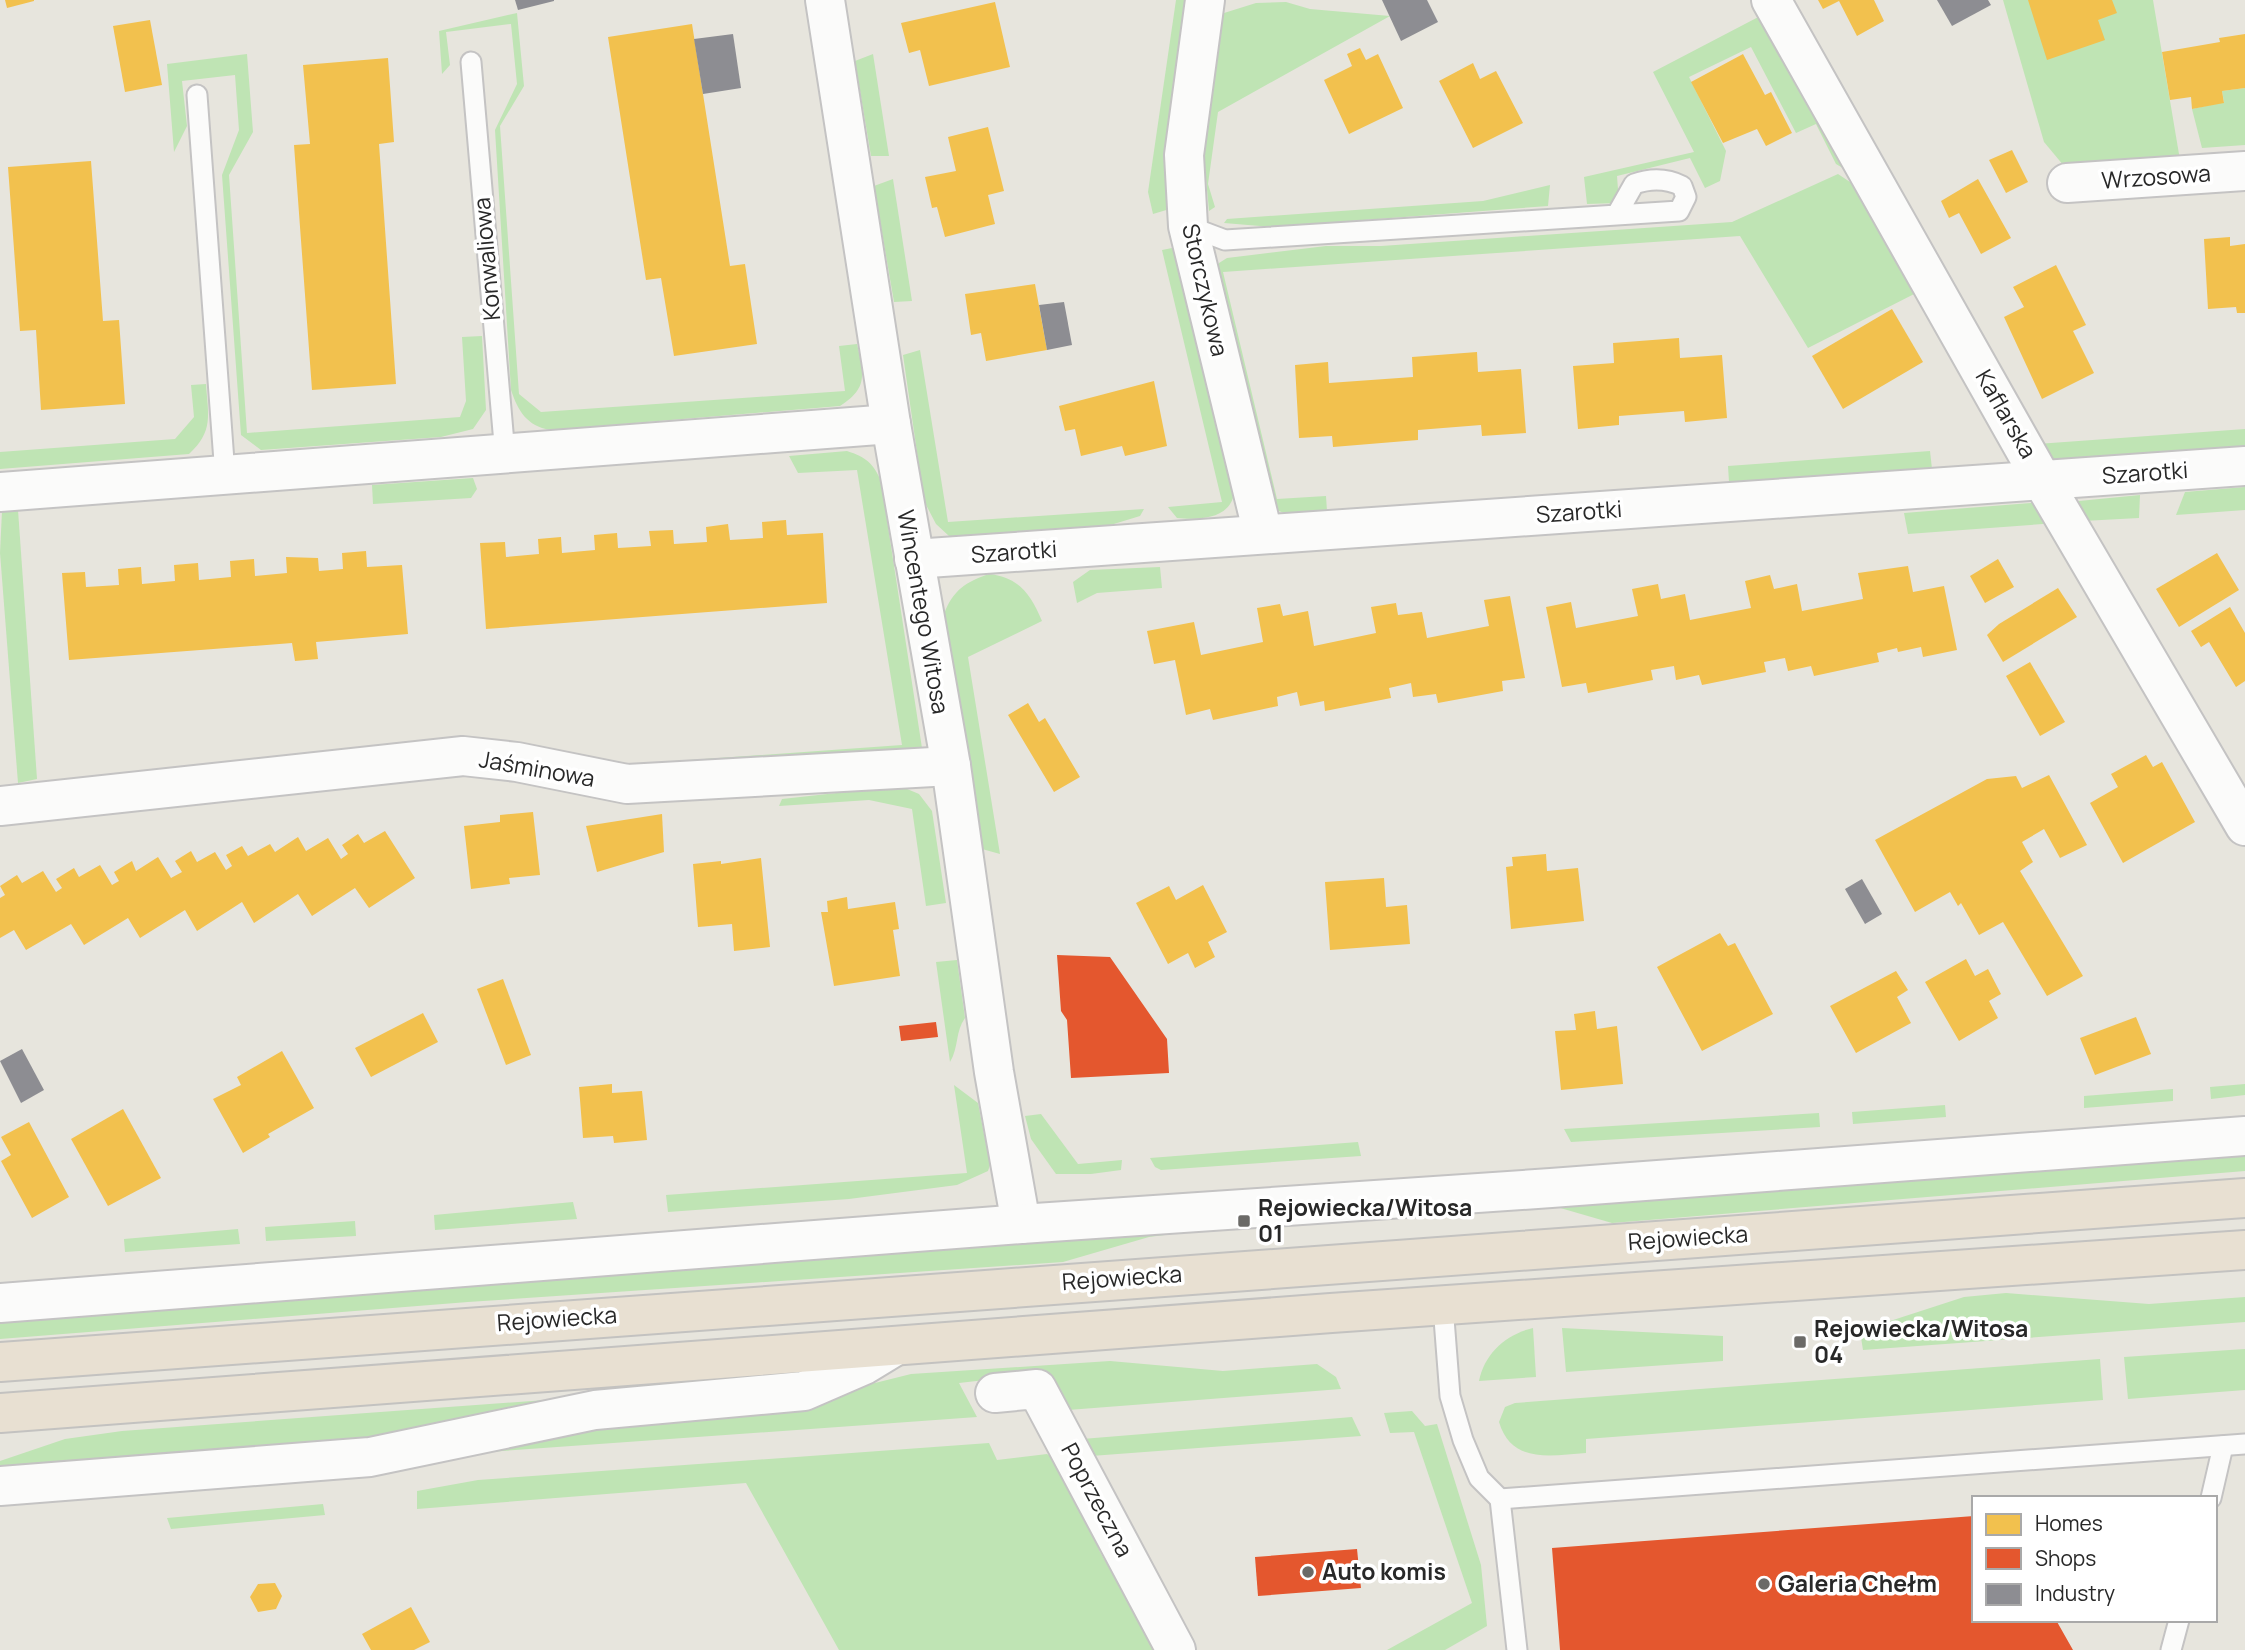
<svg xmlns="http://www.w3.org/2000/svg" width="2245" height="1650" font-family="Manrope,sans-serif">
<rect width="100%" height="100%" fill="#e7e5dd"/>
<g fill="#bfe4b4">
<polygon points="1176,0 1193,0 1173,208 1153,214 1148,192"/>
<polygon points="2003,0 2153,0 2180,160 2064,166 2044,142"/>
<polygon points="1286,2 1310,9 1390,16 1218,112 1208,184 1215,207 1209,211 1201,124 1211,54 1224,13 1256,3"/>
<path d="M517,13L524,86L500,126L519,394L541,412L845,391L839,346L857,344C864,375 868,388 840,406L550,430C527,426 518,411 511,390L495,130L517,84L511,24L446,32L450,65L442,74L439,31Z"/>
<polygon points="1766,13 1858,177 1836,164 1816,124 1796,133 1751,47 1689,77 1726,151 1720,181 1705,188 1690,158 1617,176 1619,203 1587,204 1584,177 1694,152 1653,72"/>
<polygon points="247,54 253,132 229,175 247,433 460,417 466,401 462,337 482,336 486,410 473,429 441,437 261,450 241,435 222,175 239,130 235,75 182,81 187,126 174,152 167,64"/>
<polygon points="873,54 889,156 871,156 855,61"/>
<polygon points="2245,88 2245,145 2202,148 2192,109 2224,102 2222,91"/>
<polygon points="1838,174 1868,194 1922,290 1808,348 1740,236 1223,272 1277,499 1326,496 1327,511 1289,515 1274,509 1216,271 1219,263 1227,258 1326,246 1381,246 1732,222"/>
<polygon points="893,179 912,301 894,302 874,186"/>
<polygon points="1550,185 1548,206 1272,227 1224,223 1227,219 1483,201"/>
<path d="M1177,247L1234,494C1229,520 1197,520 1177,518L1168,507L1222,502L1162,250Z"/>
<polygon points="920,350 948,522 1144,509 1140,516 1104,527 977,537 949,536 936,524 924,501 903,355"/>
<path d="M206,384C208,415 214,431 189,454L0,469V452L175,439L194,417L191,385Z"/>
<polygon points="2245,429 2245,447 2051,462 2037,444"/>
<path d="M847,451C866,457 873,463 881,481L922,748L908,754L619,765L902,745L857,470L798,473L789,456Z"/>
<polygon points="1930,451 1932,469 1729,482 1728,466"/>
<polygon points="473,478 477,489 471,498 373,504 372,485"/>
<polygon points="2245,487 2245,510 2176,515 2185,492"/>
<polygon points="2140,495 2139,518 2083,521 2076,508 2079,501"/>
<polygon points="2042,502 2057,523 1908,534 1904,513"/>
<polygon points="18,510 37,779 18,783 0,553 2,511"/>
<polygon points="1160,567 1162,588 1097,593 1077,603 1073,582 1090,570"/>
<path d="M989,574C1019,577 1031,595 1042,621L968,657L1000,854L982,849L944,614C953,590 966,582 989,574Z"/>
<polygon points="900,786 919,794 932,811 946,903 926,906 912,809 869,800 779,806 782,799"/>
<path d="M957,960L965,1018C955,1032 959,1047 950,1062L936,962Z"/>
<polygon points="2245,1084 2245,1095 2211,1099 2210,1087"/>
<polygon points="954,1085 978,1103 990,1165 988,1171 957,1185 849,1199 668,1212 666,1195 967,1173"/>
<polygon points="2173,1089 2173,1101 2084,1108 2084,1096"/>
<polygon points="1945,1105 1946,1117 1853,1124 1852,1112"/>
<polygon points="1819,1113 1820,1127 1571,1142 1564,1129"/>
<polygon points="1041,1114 1078,1164 1122,1160 1121,1170 1091,1174 1056,1174 1031,1139 1025,1116"/>
<polygon points="1358,1142 1361,1156 1161,1170 1155,1167 1150,1158"/>
<polygon points="2245,1148 2245,1171 1612,1223 1543,1203"/>
<polygon points="573,1202 577,1219 435,1230 434,1215"/>
<polygon points="355,1221 356,1236 266,1241 265,1227"/>
<polygon points="1179,1225 1180,1233 1149,1237 1063,1262 468,1302 0,1339 0,1315"/>
<polygon points="238,1229 240,1244 125,1252 124,1239"/>
<polygon points="2006,1293 2149,1304 2245,1297 2245,1322 1863,1350 1859,1325 1887,1322 1964,1297"/>
<path d="M1533,1328L1536,1377L1479,1381C1484,1354 1506,1334 1533,1328Z"/>
<polygon points="1562,1328 1723,1336 1723,1361 1566,1372"/>
<polygon points="2245,1349 2245,1390 2128,1399 2124,1357"/>
<path d="M2100,1359L2103,1400L1586,1439V1453C1552,1455 1512,1465 1499,1422L1505,1407L1515,1403Z"/>
<polygon points="1110,1361 1223,1371 1317,1364 1336,1377 1341,1389 1068,1410 1048,1373 959,1383 977,1417 474,1453 602,1421 851,1389 911,1374"/>
<polygon points="559,1399 419,1437 0,1476 0,1461 65,1439 122,1431"/>
<polygon points="1412,1411 1425,1426 1437,1424 1481,1565 1487,1626 1445,1650 1387,1650 1472,1603 1414,1432 1390,1433 1384,1413"/>
<polygon points="1352,1417 1361,1436 1091,1456 1082,1439"/>
<polygon points="989,1443 997,1460 1047,1454 1062,1464 1100,1552 1156,1650 839,1650 746,1483 417,1509 417,1491 478,1480"/>
<polygon points="323,1504 325,1515 171,1529 167,1518"/>
</g>
<g fill="#f2c14e">
<polygon points="5,0 34,0 34,1 7,8"/>
<polygon points="1818,0 1874,0 1884,21 1857,36 1839,1 1823,9"/>
<polygon points="2028,0 2112,0 2117,13 2098,20 2105,40 2047,60"/>
<polygon points="995,2 1010,67 929,86 920,50 909,53 901,23"/>
<polygon points="150,20 162,85 125,92 113,26"/>
<polygon points="692,24 730,266 745,264 757,344 674,356 661,278 646,280 608,37"/>
<polygon points="2245,34 2245,88 2222,91 2224,103 2192,109 2191,97 2170,100 2162,52 2220,42 2219,38"/>
<polygon points="1360,48 1366,60 1378,54 1403,108 1349,134 1324,80 1352,66 1347,54"/>
<polygon points="1743,54 1765,95 1771,92 1792,133 1766,146 1757,129 1723,143 1691,82"/>
<polygon points="388,58 394,142 379,144 396,384 312,390 294,145 310,144 303,65"/>
<polygon points="1473,63 1480,79 1496,71 1523,123 1473,148 1439,81"/>
<polygon points="988,127 1004,191 988,195 995,224 945,237 937,207 932,208 925,177 956,171 948,137"/>
<polygon points="2012,150 2028,182 2006,193 1989,160"/>
<polygon points="91,161 103,321 119,320 125,404 41,410 36,330 20,331 8,167"/>
<polygon points="1978,179 2011,238 1981,254 1959,213 1949,218 1941,201"/>
<polygon points="2230,237 2230,246 2245,244 2245,313 2237,313 2236,307 2208,309 2204,239"/>
<polygon points="2056,265 2086,325 2073,331 2094,373 2042,399 2004,317 2024,307 2013,287"/>
<polygon points="1035,284 1047,350 986,361 981,333 971,335 965,294"/>
<polygon points="1892,309 1923,362 1843,409 1812,356"/>
<polygon points="1679,338 1680,358 1722,355 1727,418 1685,422 1684,411 1619,416 1619,425 1578,429 1573,366 1614,363 1613,343"/>
<polygon points="1477,352 1478,372 1521,369 1526,433 1482,436 1481,425 1418,430 1418,440 1333,447 1332,436 1299,438 1295,365 1328,362 1329,383 1413,377 1412,357"/>
<polygon points="1154,381 1167,446 1125,456 1122,446 1081,456 1075,429 1065,431 1059,406"/>
<polygon points="786,520 787,535 823,533 827,603 486,629 480,543 505,542 506,557 539,554 538,539 561,537 562,553 595,550 594,535 605,534 617,533 618,548 651,546 649,531 673,530 674,544 707,542 706,527 728,524 730,540 763,538 762,522"/>
<polygon points="366,551 367,567 402,565 408,634 316,642 318,659 295,661 292,643 69,660 62,573 85,572 86,587 119,585 118,569 141,567 142,584 175,581 174,565 198,563 199,580 231,577 230,561 254,559 255,576 287,573 286,557 318,558 319,571 343,569 342,553"/>
<polygon points="2217,553 2239,590 2179,627 2156,589"/>
<polygon points="1998,559 2014,587 1985,603 1970,576"/>
<polygon points="1908,566 1913,592 1944,586 1957,650 1923,657 1921,647 1898,652 1897,648 1877,653 1879,662 1814,676 1811,666 1788,671 1785,658 1764,662 1766,672 1702,685 1699,675 1676,680 1674,666 1651,670 1653,680 1588,693 1586,683 1562,687 1546,607 1571,602 1576,628 1638,616 1632,589 1658,584 1661,599 1685,594 1690,620 1751,608 1745,581 1770,575 1774,589 1797,584 1802,611 1863,599 1858,573"/>
<polygon points="2058,588 2077,617 2003,662 1987,635 1999,624"/>
<polygon points="1510,596 1525,678 1502,681 1503,691 1438,703 1436,694 1413,697 1411,683 1389,688 1391,698 1325,711 1324,701 1300,706 1297,692 1277,697 1278,706 1213,720 1210,709 1186,715 1175,660 1154,664 1147,631 1194,622 1201,655 1263,642 1257,608 1280,604 1283,616 1308,611 1314,646 1376,633 1371,607 1396,603 1398,615 1422,612 1427,638 1489,626 1484,600"/>
<polygon points="2230,607 2245,633 2245,681 2236,687 2209,642 2201,647 2191,631"/>
<polygon points="2030,662 2065,722 2040,736 2006,676"/>
<polygon points="1028,703 1039,722 1045,718 1080,777 1054,792 1008,715"/>
<polygon points="2146,755 2153,767 2162,762 2195,822 2123,863 2090,803 2118,787 2111,774"/>
<polygon points="2049,775 2087,845 2060,858 2044,829 2022,842 2033,862 2020,871 2083,976 2047,996 2003,922 1979,935 1961,903 1958,906 1950,892 1915,912 1875,840 1987,779 2016,776 2022,788"/>
<polygon points="533,812 540,875 509,878 510,884 471,889 464,826 500,822 500,815"/>
<polygon points="662,814 664,852 597,872 586,826"/>
<polygon points="385,831 415,878 369,908 355,888 312,916 298,894 254,923 242,902 197,931 185,910 140,938 128,918 84,945 71,924 26,950 14,930 0,938 0,898 5,895 0,886 17,875 22,883 43,871 56,892 62,888 56,879 74,868 79,877 100,865 112,885 119,881 114,872 132,861 136,871 158,857 171,878 182,872 175,861 191,851 197,862 215,852 226,870 232,866 226,855 242,846 248,856 270,844 275,852 298,837 306,851 328,838 341,859 348,854 342,845 358,834 364,843"/>
<polygon points="1546,854 1547,871 1578,868 1584,921 1511,929 1506,867 1513,866 1512,857"/>
<polygon points="761,858 770,947 734,951 732,924 698,927 693,864 721,861 721,864"/>
<polygon points="1384,878 1386,907 1407,905 1410,944 1330,950 1325,882"/>
<polygon points="1203,885 1227,932 1208,942 1215,957 1195,968 1188,953 1168,964 1136,903 1169,886 1176,900"/>
<polygon points="847,897 848,909 895,902 899,929 893,930 900,976 834,986 821,912 828,912 827,901"/>
<polygon points="1720,933 1728,946 1735,943 1773,1014 1702,1051 1657,967"/>
<polygon points="1966,959 1975,976 1988,969 2001,994 1989,1001 1998,1018 1959,1041 1925,982"/>
<polygon points="1896,971 1908,990 1897,997 1911,1023 1856,1053 1830,1006"/>
<polygon points="503,979 531,1055 506,1065 477,989"/>
<polygon points="1595,1011 1597,1029 1617,1026 1623,1084 1561,1090 1555,1031 1576,1030 1574,1014"/>
<polygon points="423,1013 438,1042 371,1077 355,1048"/>
<polygon points="2136,1017 2151,1054 2095,1075 2080,1038"/>
<polygon points="282,1051 314,1108 268,1134 270,1137 243,1153 213,1099 241,1085 237,1077"/>
<polygon points="612,1084 612,1093 642,1091 647,1140 614,1143 613,1136 583,1138 579,1087"/>
<polygon points="123,1109 161,1178 108,1206 71,1139"/>
<polygon points="29,1122 69,1197 32,1218 1,1161 11,1155 1,1137"/>
<polygon points="275,1583 282,1596 276,1609 258,1612 250,1597 258,1584"/>
<polygon points="411,1607 430,1642 414,1650 371,1650 362,1634"/>
</g>
<g fill="#e4572e">
<polygon points="1057,955 1110,957 1167,1039 1169,1073 1071,1078 1067,1020 1061,1011"/>
<polygon points="936,1022 938,1037 901,1041 899,1026"/>
<polygon points="1974,1516 1974,1620 2056,1620 2073,1650 1560,1650 1552,1548"/>
<polygon points="1357,1549 1361,1588 1258,1596 1255,1557"/>
</g>
<g fill="#8d8d92">
<polygon points="515,0 554,0 554,1 518,10"/>
<polygon points="1382,0 1427,0 1438,22 1401,41"/>
<polygon points="1937,0 1988,0 1991,5 1952,26"/>
<polygon points="733,34 741,88 703,94 694,39"/>
<polygon points="1064,302 1072,345 1047,350 1039,305"/>
<polygon points="1862,879 1882,914 1865,924 1845,889"/>
<polygon points="22,1049 44,1090 21,1103 0,1061"/>
</g>
<g fill="none" stroke-linecap="round" stroke-linejoin="round">
<defs>
<g id="lane">
<polyline points="471,62 505,455"/>
<polyline points="197,95 225,475"/>
<path d="M1188,226L1225,240L1679,211L1686,197L1682,186C1666,178 1651,178 1634,184L1617,214"/>
<polyline points="1443,1306 1450,1396 1463,1440 1479,1478 1500,1499 2245,1444"/>
<polyline points="2211,1498 2223,1446"/>
<polyline points="1500,1499 1517,1650"/>
<polyline points="2171,1650 2179,1620"/>
</g>
<g id="street">
<polyline points="825,0 891,424 951,766 994,1072 1021,1224"/>
<polyline points="1205,0 1184,155 1188,226 1263,534"/>
<polyline points="1771,0 2042,480 2245,826"/>
<polyline points="2067,183 2245,171"/>
<polyline points="0,492 891,424"/>
<polyline points="914,559 2245,466"/>
<polyline points="0,806 463,756 517,762 627,784 951,766"/>
<polyline points="0,1303 1021,1224 1551,1188 2245,1136"/>
<polyline points="995,1393 1037,1389 1176,1650"/>
<polyline points="0,1486 370,1457 595,1410 804,1391 864,1365 892,1348"/>
</g>
<g id="highway">
<polyline points="0,1362 2245,1198"/>
<polyline points="0,1413 1331,1313 2245,1250"/>
</g>
</defs>
<use href="#lane" stroke="#c4c3c3" stroke-width="23"/>
<use href="#street" stroke="#c4c3c3" stroke-width="42"/>
<use href="#highway" stroke="#c3c2c0" stroke-width="42"/>
<use href="#lane" stroke="#fbfbfa" stroke-width="19"/>
<use href="#street" stroke="#fbfbfa" stroke-width="38"/>
<use href="#highway" stroke="#e8e0d2" stroke-width="38"/>
</g>
<g fill="#6b6a67" stroke="#fff" stroke-width="2.5">
<rect x="1237" y="1214" width="14" height="14" rx="3.5"/>
<rect x="1793" y="1335" width="14" height="14" rx="3.5"/>
<circle cx="1308" cy="1572" r="7"/>
<circle cx="1764" cy="1584" r="7"/>
</g>
<g text-anchor="middle" stroke-width="7" stroke-linejoin="round" paint-order="stroke">
<g font-size="23" fill="#282828" stroke="#fff">
<text transform="translate(2156 177) rotate(-4)" y="8">Wrzosowa</text>
<text transform="translate(487 259) rotate(-95)" y="8">Konwaliowa</text>
<text transform="translate(1205 290) rotate(77)" y="8">Storczykowa</text>
<text transform="translate(2006 414) rotate(60)" y="8">Kaflarska</text>
<text transform="translate(2145 473) rotate(-4)" y="8">Szarotki</text>
<text transform="translate(1579 512) rotate(-4)" y="8">Szarotki</text>
<text transform="translate(1014 552) rotate(-4)" y="8">Szarotki</text>
<text transform="translate(923 612) rotate(80)" y="8">Wincentego Witosa</text>
<text transform="translate(537 769) rotate(10)" y="8">Jaśminowa</text>
<text transform="translate(1688 1238) rotate(-4)" y="8">Rejowiecka</text>
<text transform="translate(1122 1278) rotate(-4)" y="8">Rejowiecka</text>
<text transform="translate(557 1319) rotate(-4)" y="8">Rejowiecka</text>
<text transform="translate(1097 1500) rotate(62)" y="8">Poprzeczna</text>
</g>
<g font-size="23" font-weight="bold" fill="#282828" stroke="#fff" text-anchor="start">
<text x="1258" y="1216">Rejowiecka/Witosa<tspan x="1258" dy="26">01</tspan></text>
<text x="1814" y="1337">Rejowiecka/Witosa<tspan x="1814" dy="26">04</tspan></text>
<text x="1322" y="1580">Auto komis</text>
<text x="1778" y="1592">Galeria Chełm</text>
</g>
</g>
<rect x="1972" y="1496" width="245" height="126" fill="#ffffff" stroke="#a9a9a9" stroke-width="2"/>
<rect x="1986" y="1514" width="35" height="21" fill="#f2c14e" stroke="#a9a9a9" stroke-width="2"/>
<text x="2035" y="1531" font-size="21" fill="#282828">Homes</text>
<rect x="1986" y="1548" width="35" height="21" fill="#e4572e" stroke="#a9a9a9" stroke-width="2"/>
<text x="2035" y="1566" font-size="21" fill="#282828">Shops</text>
<rect x="1986" y="1584" width="35" height="21" fill="#8d8d92" stroke="#a9a9a9" stroke-width="2"/>
<text x="2035" y="1601" font-size="21" fill="#282828">Industry</text>
</svg>
